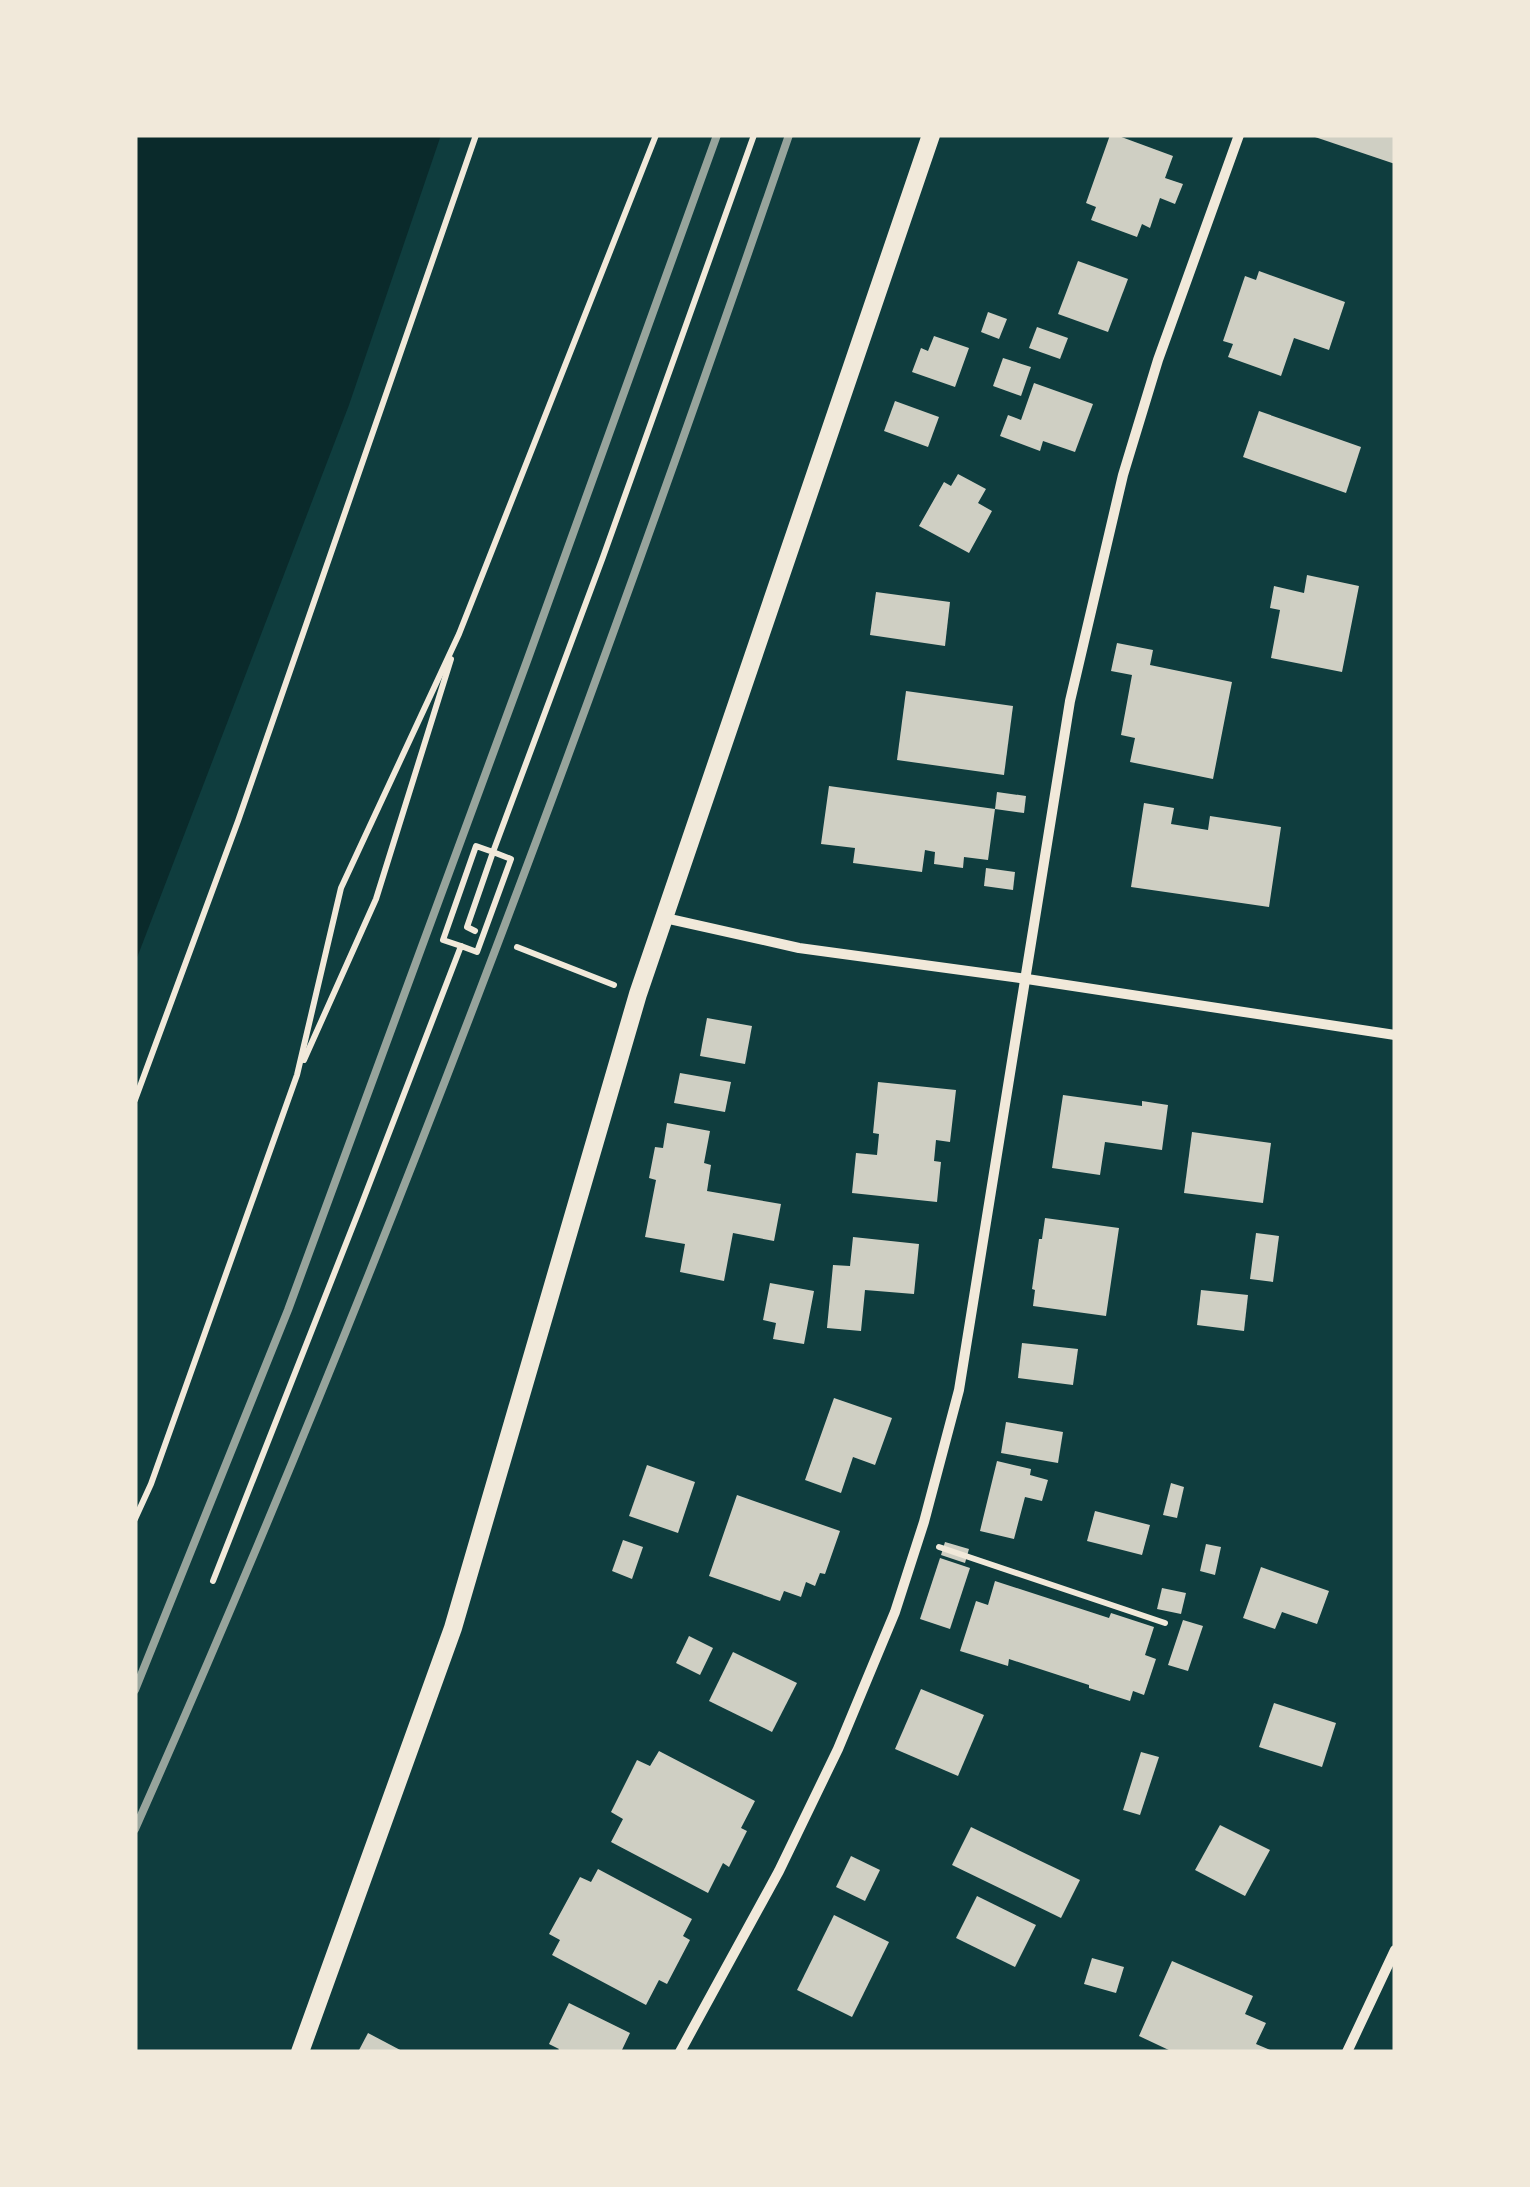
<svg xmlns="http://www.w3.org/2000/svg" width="1530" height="2187" font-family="Roboto,sans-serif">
<rect width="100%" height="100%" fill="#0f3d3e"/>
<polygon fill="#0a2a2b" points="135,135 441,135 349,405 135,963"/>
<g fill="#cfcfc3">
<polygon points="1110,135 1116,135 1173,156 1165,178 1183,184 1175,204 1160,198 1150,228 1142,224 1137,237 1091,220 1096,207 1086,203"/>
<polygon points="1312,135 1395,135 1395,164 1312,136"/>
<polygon points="1078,261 1128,279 1108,332 1058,314"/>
<polygon points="1259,271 1345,302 1329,350 1294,338 1281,376 1228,357 1233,344 1223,341 1245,276 1256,280"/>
<polygon points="988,312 1007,319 999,339 981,332"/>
<polygon points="1037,327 1068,338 1060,359 1029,348"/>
<polygon points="934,336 969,348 955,387 912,372 921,348 928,351"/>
<polygon points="1003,358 1031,367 1021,396 993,386"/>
<polygon points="1034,383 1093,404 1075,452 1043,441 1040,451 1000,436 1008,415 1021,420"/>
<polygon points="895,401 939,417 928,447 884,431"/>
<polygon points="1259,411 1361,447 1346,493 1243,457"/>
<polygon points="958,474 986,489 978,503 992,511 969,553 919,526 944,482 951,486"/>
<polygon points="1307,575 1359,586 1342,672 1271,658 1280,610 1270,608 1274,586 1304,593"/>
<polygon points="876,592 950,602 945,646 870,635"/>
<polygon points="1117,643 1153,650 1150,665 1232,682 1213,779 1130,762 1135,738 1121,735 1132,675 1111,671"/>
<polygon points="906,691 1013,706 1004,775 897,760"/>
<polygon points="829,786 995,809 988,860 964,857 963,868 934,864 935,852 925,850 922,872 853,863 855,848 821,844"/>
<polygon points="997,792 1026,796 1024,813 995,809"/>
<polygon points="1144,803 1174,808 1171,824 1208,830 1210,816 1281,827 1269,907 1131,887"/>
<polygon points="986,868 1015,872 1013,890 984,886"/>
<polygon points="707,1018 752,1026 745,1064 700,1056"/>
<polygon points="680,1073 731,1082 725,1112 674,1103"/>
<polygon points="878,1082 956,1090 950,1142 936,1140 934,1161 941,1162 937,1202 852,1193 856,1153 877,1155 879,1134 873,1133"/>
<polygon points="1063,1095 1142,1106 1142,1101 1168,1105 1162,1150 1105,1142 1100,1175 1052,1168"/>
<polygon points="667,1123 710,1131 704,1163 711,1165 707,1191 781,1204 774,1241 733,1233 724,1281 680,1272 685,1244 645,1237 656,1180 649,1178 655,1147 663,1148"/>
<polygon points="1192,1132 1271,1143 1263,1203 1184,1193"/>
<polygon points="1045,1218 1119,1228 1106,1316 1033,1306 1035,1290 1032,1289 1039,1239 1042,1239"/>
<polygon points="1256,1233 1279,1236 1273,1282 1250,1279"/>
<polygon points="853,1237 919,1244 914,1294 865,1290 861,1331 827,1328 833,1265 850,1266"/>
<polygon points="770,1283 814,1291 804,1344 773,1339 776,1323 763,1320"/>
<polygon points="1201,1290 1248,1295 1244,1331 1197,1325"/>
<polygon points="1022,1343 1078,1349 1073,1385 1018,1378"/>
<polygon points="834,1398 892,1418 875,1465 853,1457 841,1493 805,1480"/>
<polygon points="1006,1422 1063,1432 1058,1463 1001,1453"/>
<polygon points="997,1461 1031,1469 1030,1475 1048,1480 1042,1501 1025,1497 1014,1539 980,1531"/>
<polygon points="647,1465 695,1482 678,1533 629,1516"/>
<polygon points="1171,1483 1184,1487 1177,1518 1163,1515"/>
<polygon points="737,1495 840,1531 825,1574 820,1573 815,1586 806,1582 801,1597 784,1591 780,1601 709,1576"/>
<polygon points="1095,1511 1150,1525 1142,1555 1087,1541"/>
<polygon points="623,1540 643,1547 632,1579 612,1571"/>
<polygon points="945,1542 969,1549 965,1563 941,1555"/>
<polygon points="1206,1544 1221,1547 1215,1575 1200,1571"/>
<polygon points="940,1558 970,1568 950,1629 920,1619"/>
<polygon points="1261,1567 1329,1591 1317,1624 1282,1612 1275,1629 1243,1618"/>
<polygon points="995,1581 1109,1618 1111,1613 1154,1627 1145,1655 1156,1659 1144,1695 1133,1691 1130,1701 1089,1688 1089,1685 1009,1659 1008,1666 960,1651 976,1601 988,1605"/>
<polygon points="1162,1588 1186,1593 1181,1614 1157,1609"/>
<polygon points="1183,1620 1203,1626 1188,1671 1168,1665"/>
<polygon points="689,1636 713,1648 700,1675 676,1663"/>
<polygon points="733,1652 797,1683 772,1732 709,1701"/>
<polygon points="921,1689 984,1715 958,1776 895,1749"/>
<polygon points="1274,1703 1336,1723 1322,1767 1259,1747"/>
<polygon points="659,1751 755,1801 741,1828 747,1831 729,1867 723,1863 708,1893 611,1842 623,1819 611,1812 637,1760 650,1766"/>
<polygon points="1141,1752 1159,1757 1140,1815 1123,1810"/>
<polygon points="1220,1825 1270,1850 1245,1896 1195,1870"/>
<polygon points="971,1827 1080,1880 1061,1918 952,1865"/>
<polygon points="851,1856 880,1870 865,1901 836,1887"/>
<polygon points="598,1869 692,1919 683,1936 690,1940 667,1984 659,1980 646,2005 552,1955 560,1940 549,1934 580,1877 591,1882"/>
<polygon points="977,1896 1036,1925 1015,1967 956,1938"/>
<polygon points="834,1915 889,1942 852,2017 797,1990"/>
<polygon points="1092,1958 1124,1967 1116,1993 1084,1984"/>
<polygon points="1172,1961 1253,1996 1245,2014 1266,2023 1256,2044 1275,2052 1173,2052 1139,2036"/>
<polygon points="569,2003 630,2033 621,2052 557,2052 559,2049 549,2044"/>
<polygon points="368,2033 404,2052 358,2052"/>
</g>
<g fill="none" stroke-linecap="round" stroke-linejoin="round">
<g stroke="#f1e9da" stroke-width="6">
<polyline points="461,946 443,940 476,846 493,852 467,927 475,931"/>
<polyline points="517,947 614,985"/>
<polyline points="304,1060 376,899 451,659"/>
<polyline points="135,1100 238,821 476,135"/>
<polyline points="135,1519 151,1484 297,1075 341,888 459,634 656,135"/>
<polyline points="939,1547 1165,1623"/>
<polyline points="213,1581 362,1203 461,946 477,952 511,859 493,852 603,557 754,135"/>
</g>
<g stroke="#f1e9da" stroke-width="10">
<polyline points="665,918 799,948 1027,979 1395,1035"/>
<polyline points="680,2052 779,1871 838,1749 895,1612 924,1522 959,1390 1070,701 1123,475 1158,360 1239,135"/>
<polyline points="1347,2052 1395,1950"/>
</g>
<polyline stroke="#f1e9da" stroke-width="18" points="300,2052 453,1628 638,994 931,135"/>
<g stroke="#97a49c" stroke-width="8">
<polyline points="135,1690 288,1310 527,661 717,135"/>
<path d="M135,1829C381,1276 592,707 789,135"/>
</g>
</g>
<rect width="1530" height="2187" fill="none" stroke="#f1e9da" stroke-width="275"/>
</svg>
